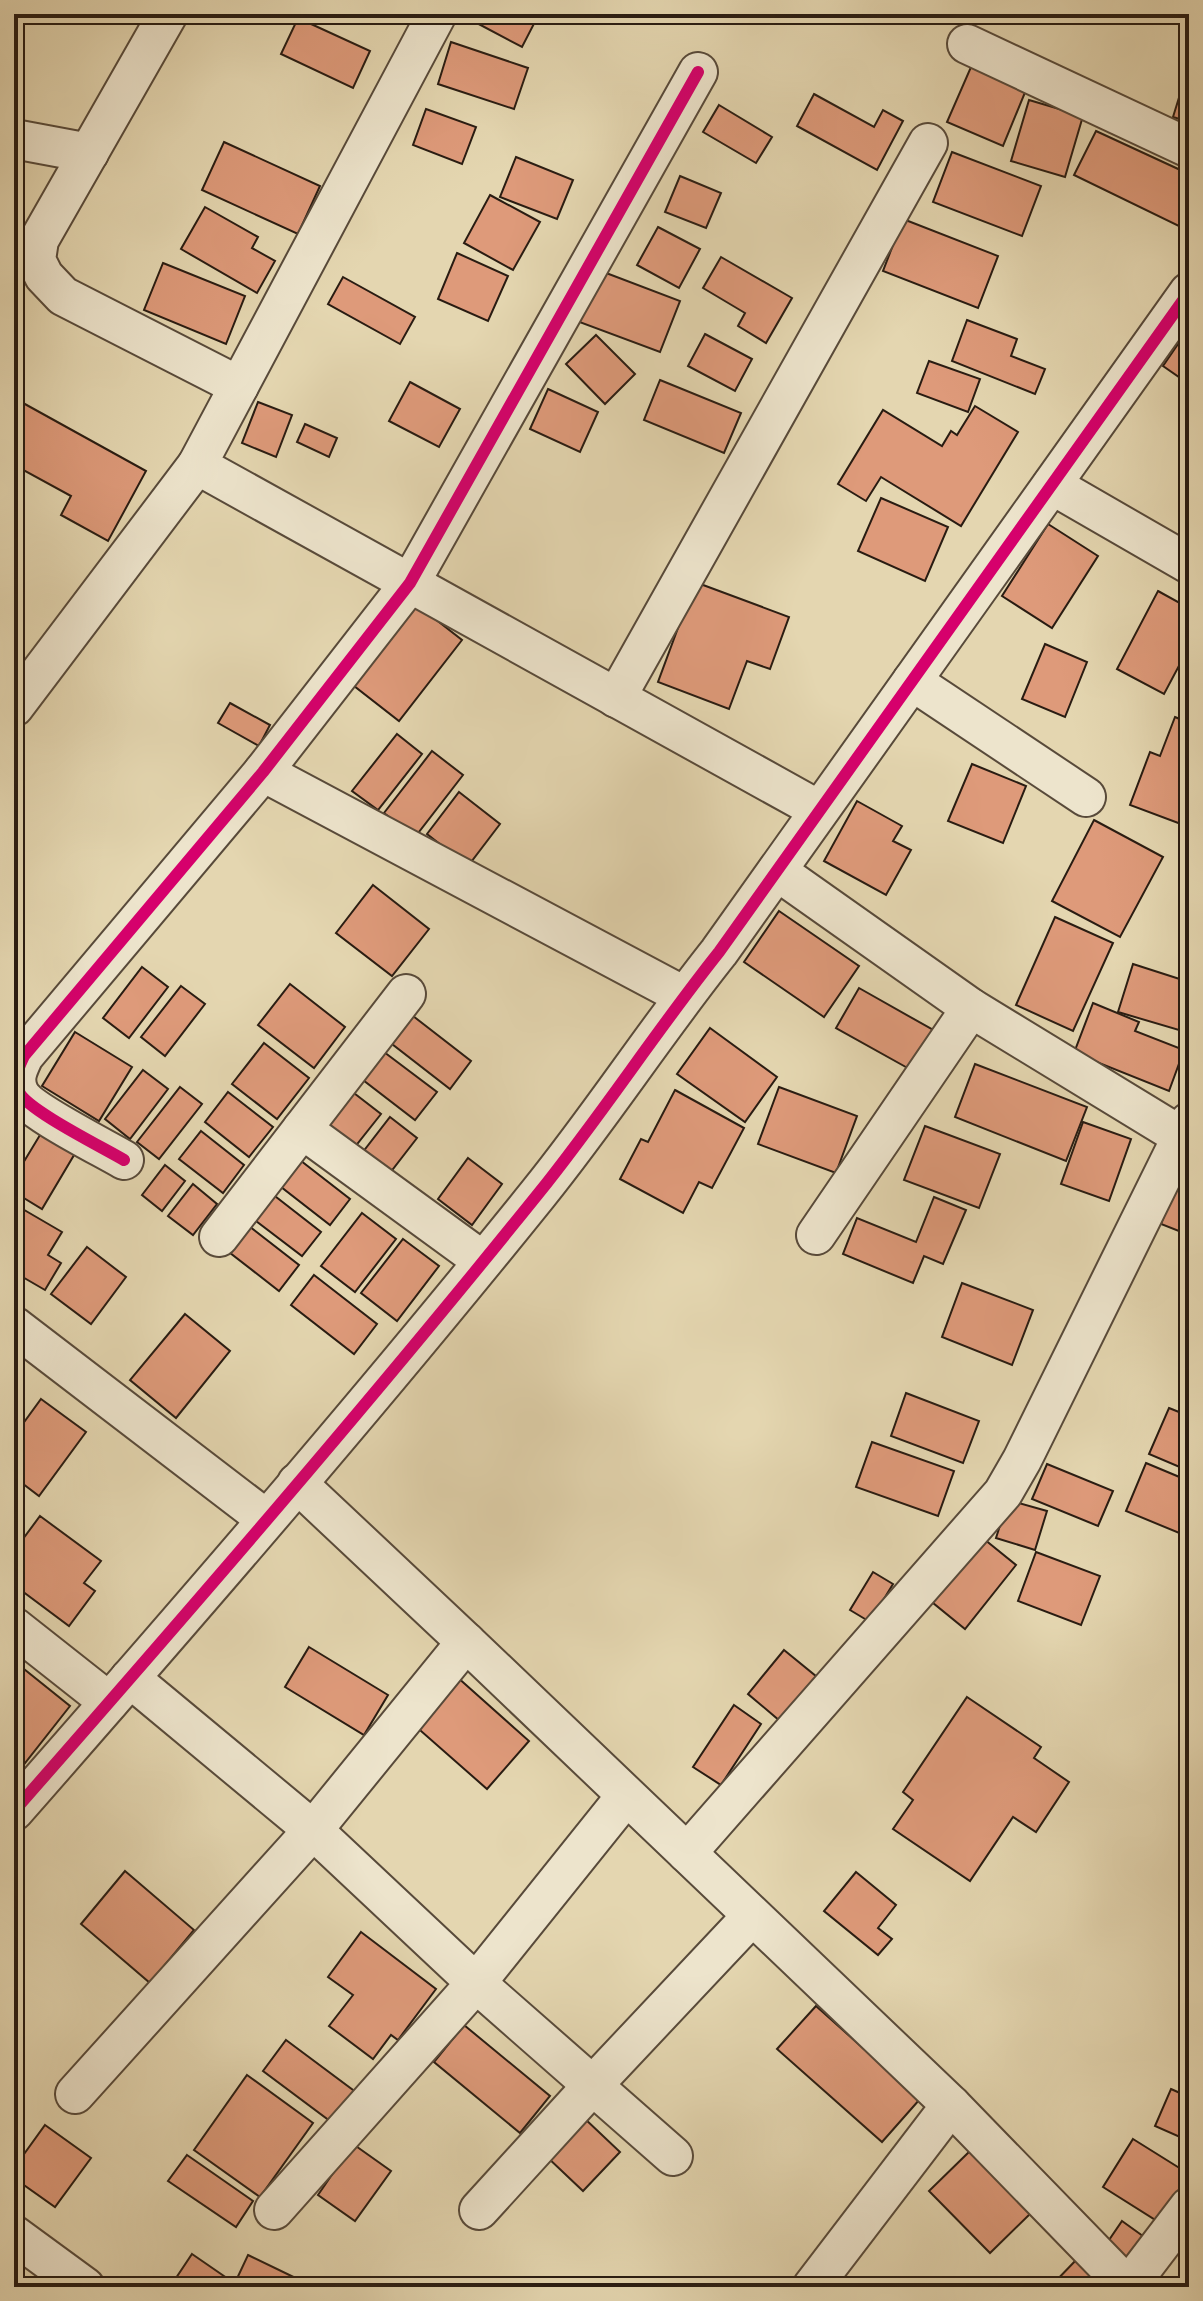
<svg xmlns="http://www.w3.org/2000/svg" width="1203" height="2301" font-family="'Libre Caslon Text',serif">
<rect width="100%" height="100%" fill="#e4d6b0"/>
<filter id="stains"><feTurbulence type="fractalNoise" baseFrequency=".0025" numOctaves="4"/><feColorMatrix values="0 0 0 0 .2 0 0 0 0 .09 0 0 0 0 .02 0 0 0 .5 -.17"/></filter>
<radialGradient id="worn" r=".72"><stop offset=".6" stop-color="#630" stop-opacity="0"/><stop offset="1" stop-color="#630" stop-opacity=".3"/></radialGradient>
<g fill="#de9a7a" stroke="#291c12" stroke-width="2">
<polygon points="477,14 539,14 522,47 473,21"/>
<polygon points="298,18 370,51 353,88 281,54"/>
<polygon points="451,42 528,68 514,109 438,84"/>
<polygon points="1189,65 1189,122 1173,117"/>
<polygon points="971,67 1026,90 1003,146 947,122"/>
<polygon points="814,94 874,127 883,110 903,121 877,170 797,126"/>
<polygon points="1029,100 1083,116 1065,177 1011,161"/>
<polygon points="719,105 772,137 756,163 703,132"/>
<polygon points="426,109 476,127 462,164 413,145"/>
<polygon points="1096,131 1189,174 1187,230 1074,175"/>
<polygon points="224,142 320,186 298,234 202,190"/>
<polygon points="952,152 1041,186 1022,236 933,202"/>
<polygon points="516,157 573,180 557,219 500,197"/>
<polygon points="680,176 721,193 706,228 665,212"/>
<polygon points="490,195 540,222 513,270 464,243"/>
<polygon points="205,207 258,237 252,248 275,261 257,293 181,249"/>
<polygon points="903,219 998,256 978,308 883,271"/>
<polygon points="658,227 700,249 679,288 637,265"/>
<polygon points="457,253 508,276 488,321 438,299"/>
<polygon points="721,257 792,298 766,343 738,326 745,313 703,288"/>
<polygon points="163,263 245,296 226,344 144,310"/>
<polygon points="593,268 680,301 660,352 574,320"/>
<polygon points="343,277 415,317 400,344 328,304"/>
<polygon points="967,320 1017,339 1011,356 1045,369 1035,394 952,361"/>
<polygon points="1189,328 1189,384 1163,366"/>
<polygon points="705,334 752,359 735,391 688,366"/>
<polygon points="596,335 635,374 605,404 566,364"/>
<polygon points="929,361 980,379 968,412 917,393"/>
<polygon points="660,380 741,413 724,453 644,420"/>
<polygon points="410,382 460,409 439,447 389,421"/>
<polygon points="548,389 598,412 580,452 530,429"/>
<polygon points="14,398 146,471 108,541 61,515 71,496 14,465"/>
<polygon points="258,402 292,415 276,457 242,443"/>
<polygon points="975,406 1018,432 961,526 881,477 866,501 838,484 883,410 942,446 951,431 957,435"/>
<polygon points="305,424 337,438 329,457 297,442"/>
<polygon points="881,498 948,527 925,581 858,551"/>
<polygon points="1048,524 1098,556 1052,628 1002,596"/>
<polygon points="695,582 789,617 770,669 747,661 729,709 658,682"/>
<polygon points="1158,591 1189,608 1189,647 1164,694 1117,669"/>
<polygon points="412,601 462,640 399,721 349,682"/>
<polygon points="1045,644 1087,662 1065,717 1022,699"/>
<polygon points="230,703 270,725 259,746 218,723"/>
<polygon points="1175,717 1189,723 1189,827 1130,805 1150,752 1160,756"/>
<polygon points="397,734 422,754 378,810 352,791"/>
<polygon points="432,751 463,775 415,837 384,813"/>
<polygon points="972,764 1026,786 1003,843 948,821"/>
<polygon points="459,792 500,824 468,866 427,834"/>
<polygon points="857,801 902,826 893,841 911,850 886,895 824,861"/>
<polygon points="1094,820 1163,857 1120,937 1052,901"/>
<polygon points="373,885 429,929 392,976 336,933"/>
<polygon points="779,911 859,966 824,1017 744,962"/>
<polygon points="1055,917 1113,943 1073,1031 1016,1005"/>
<polygon points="1133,964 1189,982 1189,1033 1118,1012"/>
<polygon points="142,967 168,987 129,1038 103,1018"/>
<polygon points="290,984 345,1027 314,1068 258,1025"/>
<polygon points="181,986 205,1004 165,1056 141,1037"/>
<polygon points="859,988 935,1031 913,1071 836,1028"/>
<polygon points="1093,1003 1139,1022 1135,1031 1184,1050 1169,1091 1074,1053"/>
<polygon points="413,1016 471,1061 450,1089 392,1044"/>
<polygon points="710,1028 777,1077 745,1122 677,1074"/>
<polygon points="75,1032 132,1067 99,1121 42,1086"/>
<polygon points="264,1043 309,1078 277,1119 232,1084"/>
<polygon points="384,1052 437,1092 415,1120 363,1080"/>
<polygon points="975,1064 1087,1107 1066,1161 955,1117"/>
<polygon points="143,1070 168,1089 130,1139 105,1119"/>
<polygon points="180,1087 202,1104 159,1159 137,1142"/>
<polygon points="779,1087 857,1116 836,1173 758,1144"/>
<polygon points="350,1090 381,1114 350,1153 320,1129"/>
<polygon points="675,1090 744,1128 712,1188 699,1182 683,1213 620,1179 641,1139 648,1142"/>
<polygon points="228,1092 273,1127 249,1157 205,1122"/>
<polygon points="390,1117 417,1138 386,1178 359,1157"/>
<polygon points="1083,1122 1131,1139 1109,1201 1061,1184"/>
<polygon points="925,1126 1000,1154 979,1208 904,1180"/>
<polygon points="43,1130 77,1150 42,1209 14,1192 14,1178"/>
<polygon points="201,1131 244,1165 223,1193 179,1159"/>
<polygon points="296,1157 350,1199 330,1225 276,1183"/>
<polygon points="468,1158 502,1184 472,1225 438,1199"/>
<polygon points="165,1165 185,1181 162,1211 142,1195"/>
<polygon points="1178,1179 1189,1183 1189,1235 1161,1224"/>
<polygon points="193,1184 217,1204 193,1235 168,1216"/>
<polygon points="271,1193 321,1232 302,1256 252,1218"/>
<polygon points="934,1197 966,1210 943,1264 924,1256 913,1283 843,1254 857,1218 916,1242"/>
<polygon points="14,1204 62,1232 48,1255 61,1263 45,1290 14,1272 14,1241 17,1236 14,1235"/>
<polygon points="362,1213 396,1239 355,1292 321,1266"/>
<polygon points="245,1223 299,1265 279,1291 225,1249"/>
<polygon points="403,1239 439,1266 397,1321 361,1293"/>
<polygon points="87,1247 126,1277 91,1324 51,1294"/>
<polygon points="314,1275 377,1324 354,1354 291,1305"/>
<polygon points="962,1283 1033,1310 1012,1365 942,1337"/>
<polygon points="185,1314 230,1351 176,1418 130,1380"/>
<polygon points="906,1393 979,1421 963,1463 891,1436"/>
<polygon points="41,1399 86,1432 39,1496 14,1477 14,1436"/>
<polygon points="1169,1408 1189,1416 1189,1471 1149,1454"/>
<polygon points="872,1442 954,1471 938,1516 856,1487"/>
<polygon points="1146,1463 1189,1481 1189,1537 1126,1511"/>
<polygon points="1047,1464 1113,1491 1098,1526 1032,1499"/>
<polygon points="1008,1500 1047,1511 1035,1550 996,1538"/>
<polygon points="40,1516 101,1561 84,1583 95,1591 69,1626 14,1585 14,1551"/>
<polygon points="979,1535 1016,1565 965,1629 927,1598"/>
<polygon points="1036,1552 1100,1576 1081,1625 1018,1601"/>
<polygon points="873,1572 893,1584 870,1622 850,1610"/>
<polygon points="309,1647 388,1695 364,1735 285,1687"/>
<polygon points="784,1650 817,1677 780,1721 748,1694"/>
<polygon points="14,1661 70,1706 14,1777"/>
<polygon points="456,1676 529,1741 487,1789 413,1724"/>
<polygon points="967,1697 1041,1747 1034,1758 1069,1782 1036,1832 1013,1817 970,1881 893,1829 913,1800 903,1792"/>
<polygon points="734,1705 761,1724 721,1785 693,1767"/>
<polygon points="125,1871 194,1930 150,1983 81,1924"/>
<polygon points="856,1872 896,1905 878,1928 892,1939 878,1955 824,1911"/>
<polygon points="361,1932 436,1989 398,2040 391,2035 373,2059 329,2026 353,1995 328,1977"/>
<polygon points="816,2006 920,2099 882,2142 777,2049"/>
<polygon points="464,2025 550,2096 520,2133 434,2062"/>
<polygon points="286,2040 357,2093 334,2124 263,2071"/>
<polygon points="247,2075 313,2123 260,2197 194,2150"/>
<polygon points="1171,2089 1189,2097 1189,2141 1155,2126"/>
<polygon points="583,2117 620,2152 583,2191 546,2156"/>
<polygon points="45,2125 91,2158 55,2207 14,2178 14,2168"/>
<polygon points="1133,2139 1189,2174 1189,2187 1165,2226 1103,2187"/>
<polygon points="353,2144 391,2171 355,2221 318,2195"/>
<polygon points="971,2150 1032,2212 990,2253 929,2191"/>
<polygon points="187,2155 253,2201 236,2227 168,2181"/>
<polygon points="1122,2221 1147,2239 1132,2261 1107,2243"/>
<polygon points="192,2254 234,2283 231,2287 170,2287"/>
<polygon points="248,2255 308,2284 306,2287 233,2287"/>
<polygon points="1079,2257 1104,2281 1097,2287 1050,2287"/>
</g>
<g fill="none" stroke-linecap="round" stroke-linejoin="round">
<defs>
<g id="minor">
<polyline points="168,14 39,240 36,260 44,276 63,296 239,386"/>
<polyline points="437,14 197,465 819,810"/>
<polyline points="967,44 1189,148"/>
<polyline points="14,139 89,153"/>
<polyline points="1052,485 1189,564"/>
<polyline points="912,681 1086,797"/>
<polyline points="616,698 928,143"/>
<polyline points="14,707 197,465"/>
<polyline points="263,772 684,996"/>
<polyline points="777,871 971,1008 1189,1141"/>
<polyline points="302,1129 483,1261"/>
<path d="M124,1160C104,1148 27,1110 19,1092C13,1078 18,1069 24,1056L263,772L410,583L698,72"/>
<polyline points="816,1235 971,1008"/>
<polyline points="219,1237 406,994"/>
<polyline points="14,1326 266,1519"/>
<polyline points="297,1483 466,1642 951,2105 812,2287"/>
<polyline points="14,1627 109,1702"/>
<polyline points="130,1678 313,1830 476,1983 274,2210"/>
<polyline points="626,1796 476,1983 673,2156"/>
<path d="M14,1811C192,1608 369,1404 538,1194C601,1116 656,1031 719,952L1189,292"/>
<polyline points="687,1853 1003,1493 1022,1460 1189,1122"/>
<polyline points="75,2094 313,1830 466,1642"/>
<polyline points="951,2105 1128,2287"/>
<polyline points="479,2210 592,2086 752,1916"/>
<polyline points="14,2235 85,2287"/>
<polyline points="1128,2287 1189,2207"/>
</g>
</defs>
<use href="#minor" stroke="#584a3a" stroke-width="42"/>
<use href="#minor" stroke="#ede4cc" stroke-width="38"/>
<defs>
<g id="cycleway">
<path d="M124,1160C104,1148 27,1110 19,1092C13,1078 18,1069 24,1056L263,772L410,583L698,72"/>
<path d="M14,1811C192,1608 369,1404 538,1194C601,1116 656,1031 719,952L1189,292"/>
</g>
</defs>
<use href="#cycleway" stroke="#ede4cc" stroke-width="17"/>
<use href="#cycleway" stroke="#d6006c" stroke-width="12"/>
</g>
<rect width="1203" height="2301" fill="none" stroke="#e4d6b0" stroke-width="48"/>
<rect x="16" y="16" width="1171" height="2269" fill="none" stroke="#291c12" stroke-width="4"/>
<rect x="24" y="24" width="1155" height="2253" fill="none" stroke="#291c12" stroke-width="2"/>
<rect width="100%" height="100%" filter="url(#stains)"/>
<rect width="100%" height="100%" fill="url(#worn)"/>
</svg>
